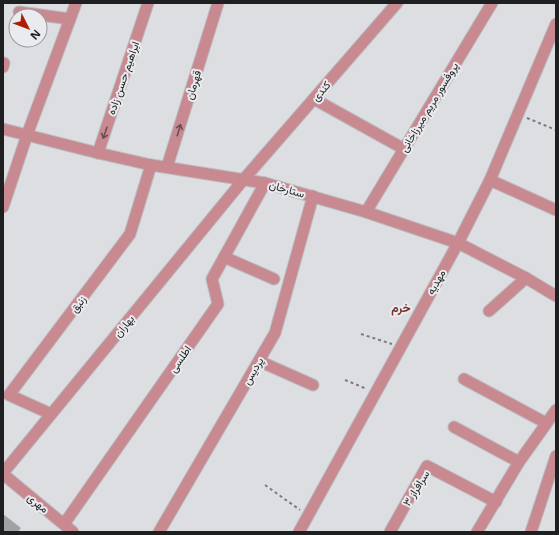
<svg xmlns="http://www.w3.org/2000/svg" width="559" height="535" font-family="'Open Sans',Vazirmatn,sans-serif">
<rect width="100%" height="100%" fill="#dcdee2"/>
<polygon fill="#a1a2a6" points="3,514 21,528 18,532 3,532"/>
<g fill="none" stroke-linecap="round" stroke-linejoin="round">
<defs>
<g id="minor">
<polyline points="19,12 70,19"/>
<polyline points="3,67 4,63"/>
<polyline points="314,99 404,149"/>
<polyline points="98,153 148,3"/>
<polyline points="167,167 218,3"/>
<polyline points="490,180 556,210"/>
<polyline points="3,207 27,135 76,3"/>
<polyline points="366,212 492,3"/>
<polyline points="224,257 274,279"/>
<polyline points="489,311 526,278"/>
<polyline points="259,361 313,385"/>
<polyline points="464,379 546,423"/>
<polyline points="51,414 9,395 130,234 151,165"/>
<polyline points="454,427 519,462"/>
<polyline points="64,524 218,304 212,279 265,183"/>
<polyline points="159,532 275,333 313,196"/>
<polyline points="299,532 458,243 490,180 556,24"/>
<polyline points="390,532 427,466 496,502"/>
<polyline points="477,532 519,462 556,410"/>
<polyline points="531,532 556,456"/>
</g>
<g id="tertiary">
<polyline points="3,129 98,153 151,165 265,183 366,212 458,243 526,278 556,296"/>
<polyline points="3,473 244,179 397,3"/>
<polyline points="3,474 73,532"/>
</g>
</defs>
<use href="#minor" stroke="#babcbf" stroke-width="13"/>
<use href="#tertiary" stroke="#babcbf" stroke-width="13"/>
<g stroke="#797a7d" stroke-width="2" stroke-dasharray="3 3" stroke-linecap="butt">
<polyline points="527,118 556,130"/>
<polyline points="361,334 392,344"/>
<polyline points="345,380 367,389"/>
<polyline points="265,485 300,510"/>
</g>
<use href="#minor" stroke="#c88991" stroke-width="11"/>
<use href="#tertiary" stroke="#c88991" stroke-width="11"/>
</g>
<defs><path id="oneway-shaft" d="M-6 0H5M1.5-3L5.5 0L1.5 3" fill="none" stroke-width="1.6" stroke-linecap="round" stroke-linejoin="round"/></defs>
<g stroke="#6a4f53">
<use href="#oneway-shaft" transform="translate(179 130) rotate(-73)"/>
<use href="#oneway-shaft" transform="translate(105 133) rotate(109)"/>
</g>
<g text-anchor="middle" stroke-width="4" stroke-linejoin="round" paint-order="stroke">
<g font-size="11" fill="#1e1f20" stroke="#e9ebef">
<text transform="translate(123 78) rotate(-71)" y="4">ابراهیم حسن زاده</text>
<text transform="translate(193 85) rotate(-73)" y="4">قهرمان</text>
<text transform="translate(321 91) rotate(-49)" y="4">کندی</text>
<text transform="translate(429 107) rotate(-59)" y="4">پروفسور مریم میرزاخانی</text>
<text transform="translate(287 189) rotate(16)" y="4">ستارخان</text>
<text transform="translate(436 282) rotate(-61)" y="4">مهدیه</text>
<text transform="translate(78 304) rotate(-53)" y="4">زنبق</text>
<text transform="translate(124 326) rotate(-51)" y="4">بهاران</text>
<text transform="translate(180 359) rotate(-55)" y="4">اطلسی</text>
<text transform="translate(253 371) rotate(-60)" y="4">پردیس</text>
<text transform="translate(416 488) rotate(-58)" y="4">سرافراز ۳</text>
<text transform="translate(38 503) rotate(39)" y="4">مهری</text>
</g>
<g font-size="12" font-weight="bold" fill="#783226" stroke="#e9ebef">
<text x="401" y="312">خرم</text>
</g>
</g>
<rect width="559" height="535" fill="none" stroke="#1e1f20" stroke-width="8"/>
<g transform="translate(28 28) rotate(132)"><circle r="19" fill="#e9ebef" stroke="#98999c"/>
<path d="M0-3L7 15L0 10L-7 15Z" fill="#ac1d03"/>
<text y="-6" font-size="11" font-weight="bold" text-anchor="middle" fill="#1e1f20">N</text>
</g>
</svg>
